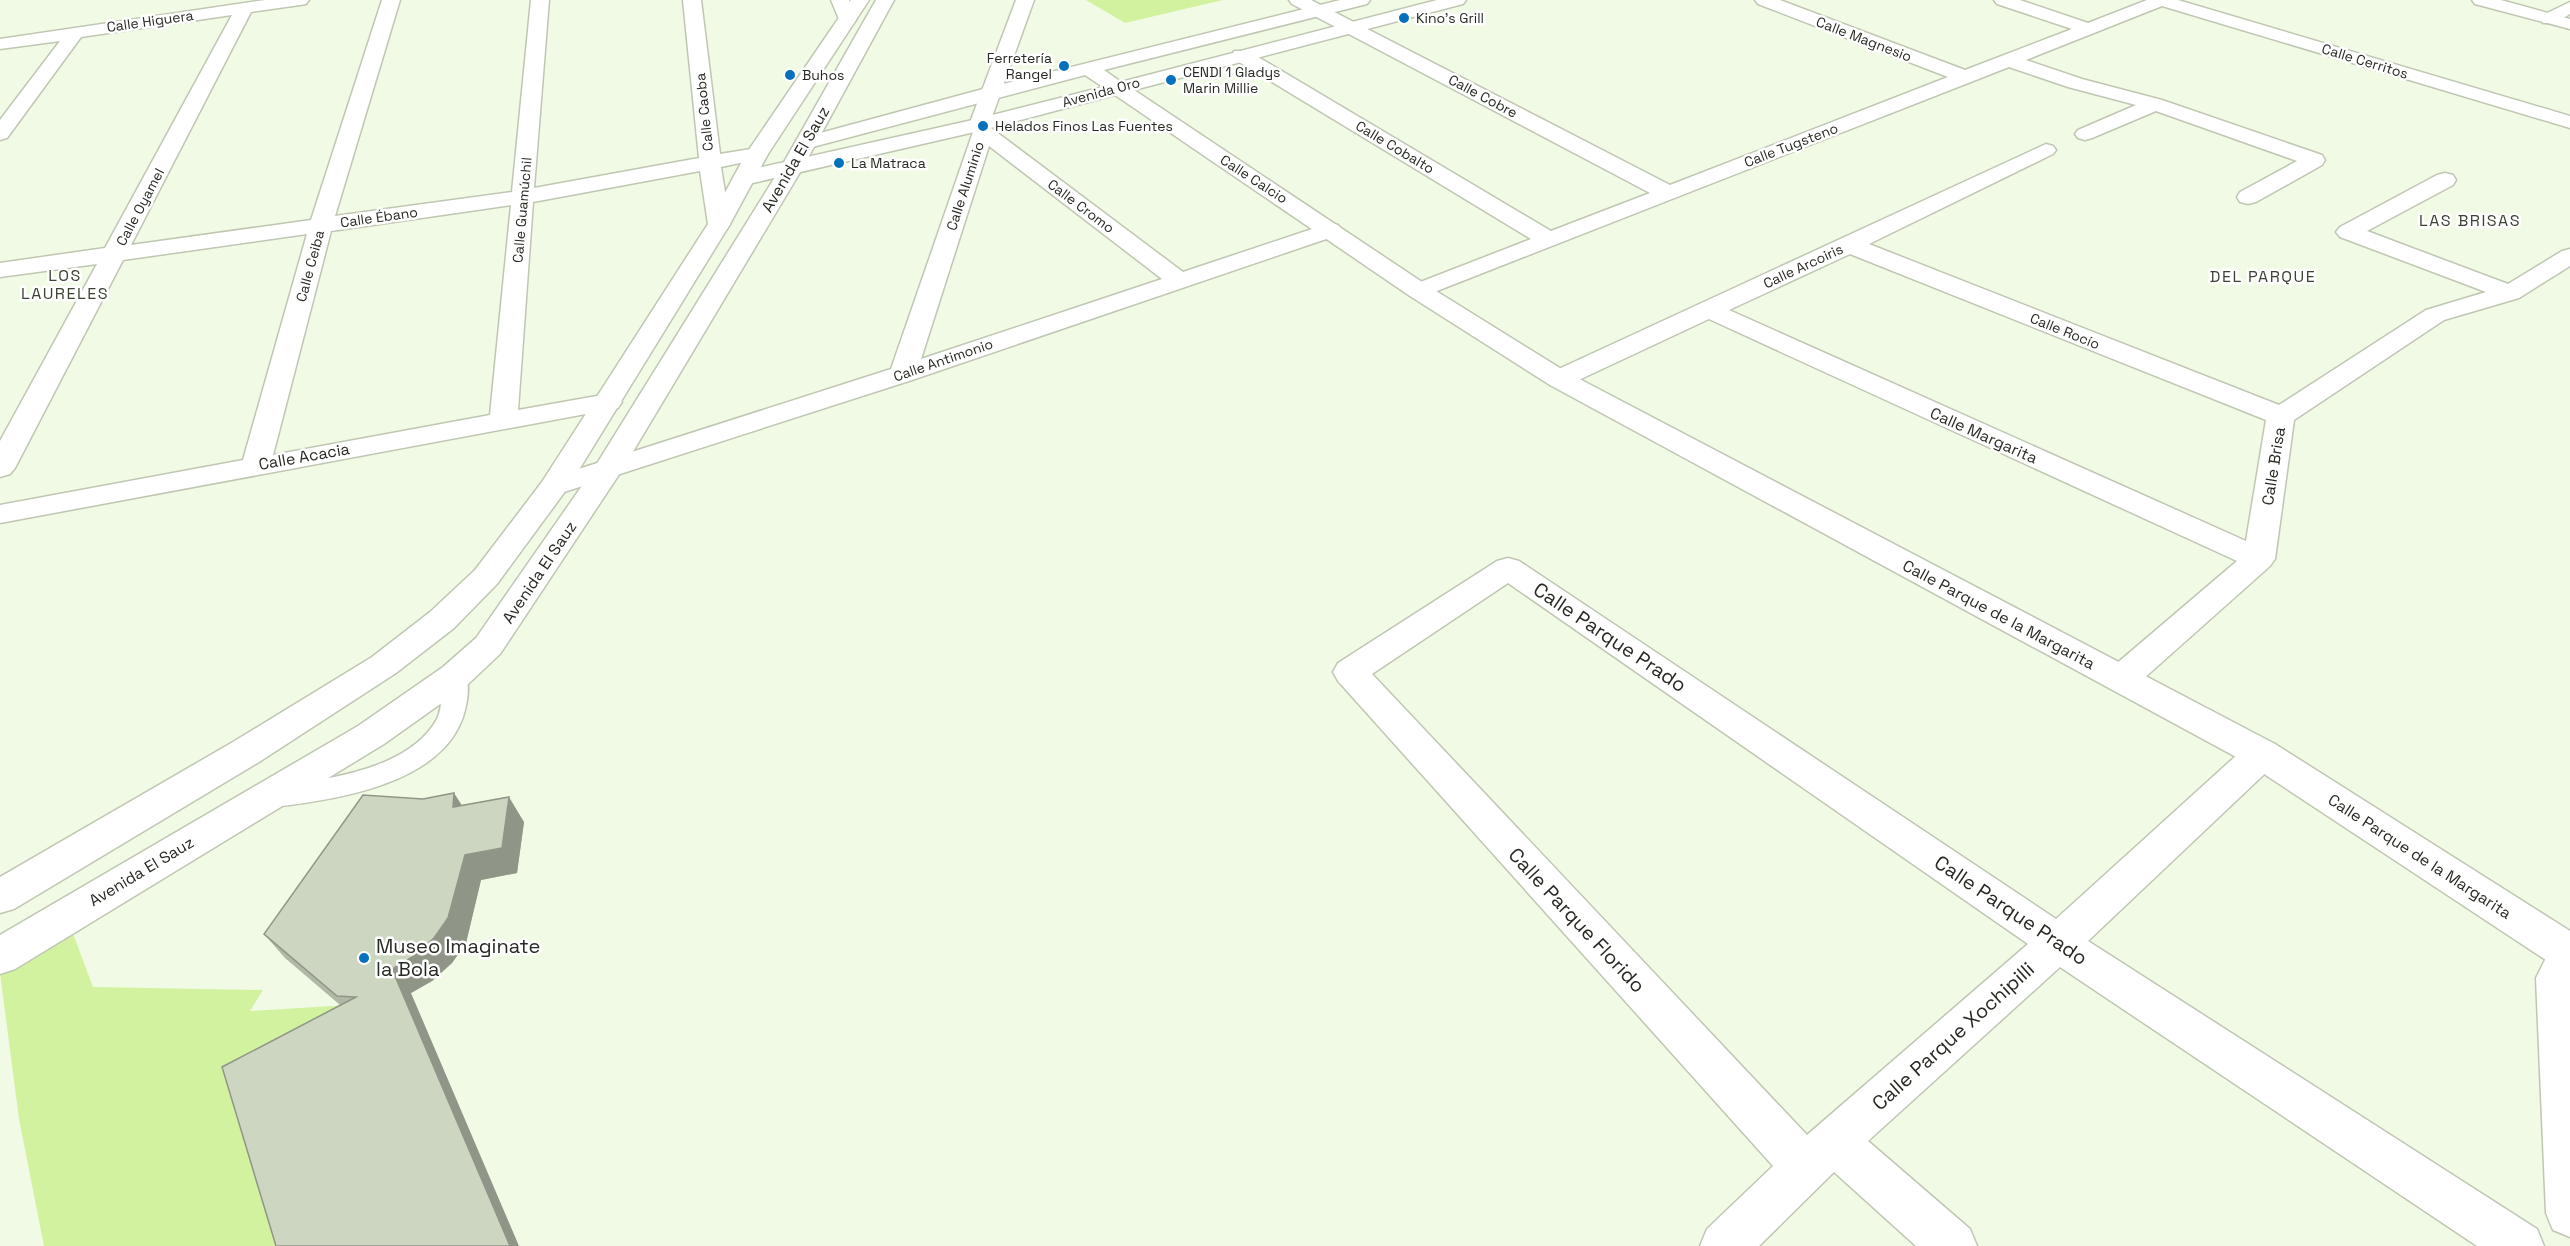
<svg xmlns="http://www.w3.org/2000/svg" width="2570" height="1246" font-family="'Space Grotesk',sans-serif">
<rect width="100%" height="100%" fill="#f1fae4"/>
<g fill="#d2f29f">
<polygon points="1086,0 1223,0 1125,23"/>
<polygon points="72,931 93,987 263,990 250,1011 414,1001 246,1091 294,1246 44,1246 19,1119 0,973"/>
</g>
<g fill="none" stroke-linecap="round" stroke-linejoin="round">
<defs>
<path id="lane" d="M455,667L464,670C470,681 468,698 465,710C447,784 335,800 273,807L263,803L259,796L263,789C281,783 300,783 318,780C359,773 415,759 437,719C445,703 438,684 446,670Z"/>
<g id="street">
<path d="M265,0H309L306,4L300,5L251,12L131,245L311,220L382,0H400L335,216L512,192L531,0H549L534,188L699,158L683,0H701L720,154L757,148L764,150L768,154L764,158L721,167L730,224L727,229L719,231L711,229L708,224L700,171L533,202L518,410L608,394L618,396L622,402L618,408L0,523V505L243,460L307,234L123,260L15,468L10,474L0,477V441L97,264L0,277V263L105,248L232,15L81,37L7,138L0,140V120L60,41L0,49V39ZM511,205L490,415L273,455L331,231Z"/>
<polygon points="831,0 849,0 856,20 853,24 841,24"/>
<path d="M1016,0H1034L989,125L991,128L1183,272L1330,223L1338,225L1342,230L1338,235L912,380L564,492L554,495L544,492L539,486L544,480L891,369L973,132L969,125ZM989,146L1162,279L921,359Z"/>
<polygon points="1289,0 1311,0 1670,185 1948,77 1758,4 1755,0 1780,0 1965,70 2072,29 1997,4 1994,0 2020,0 2088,23 2147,0 2178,0 2570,116 2570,128 2162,6 2026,60 2082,79 2162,100 2322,155 2325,160 2322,165 2256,202 2248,204 2240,202 2237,197 2240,192 2297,161 2156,111 2092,138 2085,140 2078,138 2075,134 2078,130 2136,105 2068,87 2009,67 1419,298 1410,296 1407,291 1410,286 1531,239 1234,59 1232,55 1234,51 1248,51 1551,231 1650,193 1292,4"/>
<polygon points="2570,2 2570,14 2555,23 2543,23 2540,19 2543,15"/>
<path d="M2046,144L2053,146L2056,150L2053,154L1869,244L2279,405L2426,310L2486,292L2340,237L2336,232L2340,227L2437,175L2445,173L2453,175L2456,180L2453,185L2367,231L2508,284L2562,251L2570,249V266L2519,298L2444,320L2294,420L2275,559L2270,566L2133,688L2121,691L2109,688L2104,679L2109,670L2237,561L1709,319L1568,385L1559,387L1550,385L1546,379L1550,373ZM1850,254L2266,420L2246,541L1729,310Z"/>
<path d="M1508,558L1519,561L2056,919L2249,744L2262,740L2275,744L2280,754L2275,764L2088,941L2537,1229L2544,1246H2477L2060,967L1868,1141L1970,1229L1977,1246H1916L1834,1172L1759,1246H1700L1707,1229L1773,1166L1338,681L1333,672L1338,663L1497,561ZM1508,583L2028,944L1807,1135L1372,674Z"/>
</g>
<g id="secondary">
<polygon points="1340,0 1370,0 1367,4 1104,70 1121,82 1437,0 1466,0 1463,4 1134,90 1428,286 1568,373 2275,744 2570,931 2570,971 2555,966 2249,764 1550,385 1410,296 1115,95 979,131 744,185 736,183 733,178 736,173 744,171 977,119 1103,87 1085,75 805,149 798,147 795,143 798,139 983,89"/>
<polygon points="2472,0 2501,0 2570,19 2570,29 2475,4"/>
</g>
<g id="primary">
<polygon points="851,0 869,0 768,154 730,224 569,486 497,584 454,628 396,673 259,762 14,909 0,913 0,877 233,742 372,657 430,612 475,570 542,482 708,224 746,154"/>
<polygon points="876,0 894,0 802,169 622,470 500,654 467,685 384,744 15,969 0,974 0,935 358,726 443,667 476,638 593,470 780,169"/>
<polygon points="2570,935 2570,1237 2553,1230 2546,1213 2536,978 2555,940"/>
</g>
</defs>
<use href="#lane" stroke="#bfc7b3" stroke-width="3"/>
<use href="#street" stroke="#bfc7b3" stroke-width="3"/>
<use href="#secondary" stroke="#bfc7b3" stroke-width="3"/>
<use href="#primary" stroke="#bfc7b3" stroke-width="3"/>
<use href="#lane" fill="#fff" fill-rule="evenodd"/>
<use href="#street" fill="#fff" fill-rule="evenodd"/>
<use href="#secondary" fill="#fff" fill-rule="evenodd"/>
<use href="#primary" fill="#fff" fill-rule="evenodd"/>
</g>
<polygon fill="#b0b8a6" points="462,806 524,822 517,873 481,880 466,943 452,963 432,981 411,993 340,1005 285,958 264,934"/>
<g fill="#909687">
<polygon points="454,793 470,818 453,807"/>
<polygon points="509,797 524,822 517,873 481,880 466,943 452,963 432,981 411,993 519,1246 510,1246 392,969 465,855"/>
</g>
<polygon fill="#cdd6c1" stroke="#909687" stroke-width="1.5" points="454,793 453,807 509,797 502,848 465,855 448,918 434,938 414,956 392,969 510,1246 276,1246 222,1067 356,997 337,996 264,934 363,795 423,799"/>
<g fill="#0570bc" stroke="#fff" stroke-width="2">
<circle cx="1404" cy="18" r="6"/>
<circle cx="1064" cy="66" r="6"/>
<circle cx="790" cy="75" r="6"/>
<circle cx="1171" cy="80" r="6"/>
<circle cx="983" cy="126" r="6"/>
<circle cx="839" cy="163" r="6"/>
<circle cx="364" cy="958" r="6"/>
</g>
<g text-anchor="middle" stroke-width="5" stroke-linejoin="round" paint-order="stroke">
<g font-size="14" fill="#272a22" stroke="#fff" text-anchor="start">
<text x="1416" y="23">Kino’s Grill</text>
<text x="1052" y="63" text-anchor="end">Ferretería<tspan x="1052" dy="16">Rangel</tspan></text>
<text x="1183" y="77">CENDI 1 Gladys<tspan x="1183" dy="16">Marin Millie</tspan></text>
<text x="802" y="80">Buhos</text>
<text x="995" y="131">Helados Finos Las Fuentes</text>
<text x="851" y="168">La Matraca</text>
</g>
<g font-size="14" fill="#272a22" stroke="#fff">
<text transform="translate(150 21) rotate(-8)" y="5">Calle Higuera</text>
<text transform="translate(1864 39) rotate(21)" y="5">Calle Magnesio</text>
<text transform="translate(2365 61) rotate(17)" y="5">Calle Cerritos</text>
<text transform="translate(1101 92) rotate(-15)" y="5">Avenida Oro</text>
<text transform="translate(1483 96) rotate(28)" y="5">Calle Cobre</text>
<text transform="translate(704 112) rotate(-96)" y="5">Calle Caoba</text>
<text transform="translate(1791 145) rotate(-21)" y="5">Calle Tugsteno</text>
<text transform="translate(1395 147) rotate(31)" y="5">Calle Cobalto</text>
<text transform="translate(1254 179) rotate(33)" y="5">Calle Calcio</text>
<text transform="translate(965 186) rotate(-72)" y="5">Calle Aluminio</text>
<text transform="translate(1081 206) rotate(37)" y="5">Calle Cromo</text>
<text transform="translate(140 207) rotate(-62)" y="5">Calle Oyamel</text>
<text transform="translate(522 210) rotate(-85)" y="5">Calle Guamúchil</text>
<text transform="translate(379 217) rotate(-8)" y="5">Calle Ébano</text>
<text transform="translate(310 266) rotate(-75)" y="5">Calle Ceiba</text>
<text transform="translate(1803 266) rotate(-25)" y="5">Calle Arcoiris</text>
<text transform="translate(2065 331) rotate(22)" y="5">Calle Rocío</text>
<text transform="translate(943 360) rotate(-19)" y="5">Calle Antimonio</text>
</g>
<g font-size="16" fill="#272a22" stroke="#fff">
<text transform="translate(795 159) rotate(-60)" y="6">Avenida El Sauz</text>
<text transform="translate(1984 435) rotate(24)" y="6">Calle Margarita</text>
<text transform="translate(304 456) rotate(-10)" y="6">Calle Acacia</text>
<text transform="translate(2273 466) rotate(-81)" y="6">Calle Brisa</text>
<text transform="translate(539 572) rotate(-56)" y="6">Avenida El Sauz</text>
<text transform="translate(1999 614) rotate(28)" y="6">Calle Parque de la Margarita</text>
<text transform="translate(2420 856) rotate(33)" y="6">Calle Parque de la Margarita</text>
<text transform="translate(141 871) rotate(-31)" y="6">Avenida El Sauz</text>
</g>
<g font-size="16" letter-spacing="1.5" fill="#3b4231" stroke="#fff">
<text x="2470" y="226">LAS BRISAS</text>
<text x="65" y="281">LOS<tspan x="65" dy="18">LAURELES</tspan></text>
<text x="2263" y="282">DEL PARQUE</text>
</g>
<g font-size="20" fill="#272a22" stroke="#fff">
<text transform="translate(1610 637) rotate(34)" y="7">Calle Parque Prado</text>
<text transform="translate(2011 910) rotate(34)" y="7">Calle Parque Prado</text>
<text transform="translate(1577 920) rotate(47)" y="7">Calle Parque Florido</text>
<text transform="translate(1953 1036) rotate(-42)" y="7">Calle Parque Xochipilli</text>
</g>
<g font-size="20" fill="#272a22" stroke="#fff" text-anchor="start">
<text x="376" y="953">Museo Imaginate<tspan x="376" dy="23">la Bola</tspan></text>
</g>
</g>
</svg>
